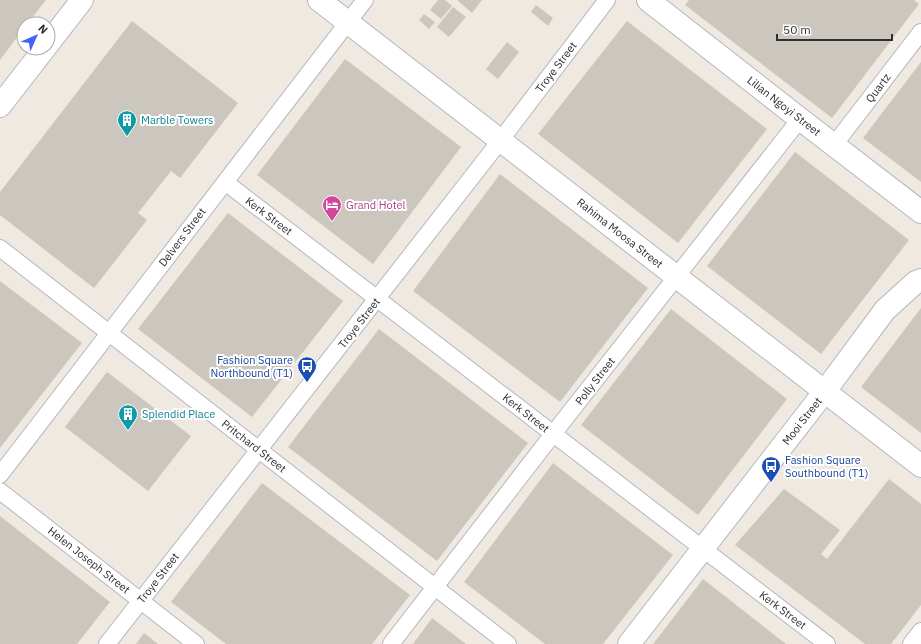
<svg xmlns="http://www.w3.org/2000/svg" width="921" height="644" font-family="'IBM Plex Sans',sans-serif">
<rect width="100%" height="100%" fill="#efe9e1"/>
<g fill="#cbc7bf">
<polygon points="0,0 46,0 27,24 24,24 24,28 0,60"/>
<polygon points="438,0 445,0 452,6 441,19 430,10"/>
<polygon points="457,0 482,0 472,13"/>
<polygon points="689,0 914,0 919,4 832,118 685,5"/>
<polygon points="536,5 553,18 548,26 531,12"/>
<polygon points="453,7 466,17 449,37 437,27"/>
<polygon points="424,14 435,22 429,29 419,20"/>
<polygon points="132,21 238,103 180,178 171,171 138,213 147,220 94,288 0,215 0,192"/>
<polygon points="627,21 767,129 678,243 538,134"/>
<polygon points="507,42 519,52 498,79 486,69"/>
<polygon points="345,59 461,147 373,264 257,175"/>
<polygon points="921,62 921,182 863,138"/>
<polygon points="795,152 909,240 821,354 707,266"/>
<polygon points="500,174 648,288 560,402 413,291"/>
<polygon points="228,213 343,301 252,417 138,329"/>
<polygon points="0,281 82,343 0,448"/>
<polygon points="921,308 921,433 861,387"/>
<polygon points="671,309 787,399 698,515 581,425"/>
<polygon points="379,329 528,443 437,561 288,447"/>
<polygon points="107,372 191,436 148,491 65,427"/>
<polygon points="553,463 673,555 603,644 545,644 464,582"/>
<polygon points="889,479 921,504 921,605 891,644 865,644 735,545 784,489 840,530 821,554 827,559"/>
<polygon points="262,483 410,595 372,644 226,644 171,602"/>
<polygon points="0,516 110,602 77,644 0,644"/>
<polygon points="703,579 786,644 653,644"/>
<polygon points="432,618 466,644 413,644"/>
<polygon points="144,633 158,644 136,644"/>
</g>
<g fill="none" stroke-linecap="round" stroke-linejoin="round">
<defs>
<g id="street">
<polyline points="834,145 921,32"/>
<polyline points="225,182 827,644"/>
<polyline points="0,248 508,644"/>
<polyline points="0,475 365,0"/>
<polyline points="0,491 196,644"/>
<polyline points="107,644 500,141 607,0"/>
<polyline points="391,644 553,434 800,119"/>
<polyline points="911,644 921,631"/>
</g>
<g id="secondary">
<polyline points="319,0 921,466"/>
<polyline points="648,0 800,119 921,212"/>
<polyline points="48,44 82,0"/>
<polyline points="0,106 45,48"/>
<polyline points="629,644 825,391 885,310 916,282 921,280"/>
</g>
</defs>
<use href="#street" stroke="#b4b7c1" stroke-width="18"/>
<use href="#secondary" stroke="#b4b7c1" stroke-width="24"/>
<use href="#street" stroke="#fff" stroke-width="16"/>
<use href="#secondary" stroke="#fff" stroke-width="22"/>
</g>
<defs>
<symbol id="building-pin" viewBox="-11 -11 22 30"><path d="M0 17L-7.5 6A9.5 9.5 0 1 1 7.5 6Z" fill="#0f9aa8" stroke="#fff"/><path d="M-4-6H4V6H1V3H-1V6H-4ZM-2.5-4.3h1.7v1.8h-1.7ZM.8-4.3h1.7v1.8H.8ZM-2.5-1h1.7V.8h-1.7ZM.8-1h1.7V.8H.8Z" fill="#fff"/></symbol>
<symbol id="hotel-pin" viewBox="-11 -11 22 30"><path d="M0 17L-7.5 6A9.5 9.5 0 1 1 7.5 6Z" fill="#d1479c" stroke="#fff"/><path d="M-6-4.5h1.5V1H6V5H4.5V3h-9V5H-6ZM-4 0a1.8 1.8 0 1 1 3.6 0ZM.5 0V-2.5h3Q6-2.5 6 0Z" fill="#fff"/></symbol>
<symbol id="bus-pin" viewBox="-11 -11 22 30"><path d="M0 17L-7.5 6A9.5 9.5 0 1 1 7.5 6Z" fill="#1a4fb4" stroke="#fff"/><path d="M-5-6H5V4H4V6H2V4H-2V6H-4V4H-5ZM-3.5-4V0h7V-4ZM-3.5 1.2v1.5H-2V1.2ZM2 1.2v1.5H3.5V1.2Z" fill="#fff"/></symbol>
</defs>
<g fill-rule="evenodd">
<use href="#building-pin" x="116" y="109" width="22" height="30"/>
<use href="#hotel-pin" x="321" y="194" width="22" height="30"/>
<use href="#bus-pin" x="296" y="355" width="22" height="30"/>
<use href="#building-pin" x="117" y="403" width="22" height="30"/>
<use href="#bus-pin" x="760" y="455" width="22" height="30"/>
</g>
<g text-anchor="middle" stroke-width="4" stroke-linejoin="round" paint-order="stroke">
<g font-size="11" fill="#2e2e2e" stroke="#fff">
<text transform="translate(556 67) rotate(-53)" y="4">Troye Street</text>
<text transform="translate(878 88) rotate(-53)" y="4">Quartz</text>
<text transform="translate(784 106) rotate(38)" y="4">Lilian Ngoyi Street</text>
<text transform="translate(269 216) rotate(37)" y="4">Kerk Street</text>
<text transform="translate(620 233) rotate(38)" y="4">Rahima Moosa Street</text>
<text transform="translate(182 237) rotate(-53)" y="4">Delvers Street</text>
<text transform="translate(359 323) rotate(-52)" y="4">Troye Street</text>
<text transform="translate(595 381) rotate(-52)" y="4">Polly Street</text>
<text transform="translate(526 413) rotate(38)" y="4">Kerk Street</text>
<text transform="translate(802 421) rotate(-52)" y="4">Mooi Street</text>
<text transform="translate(254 446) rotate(38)" y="4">Pritchard Street</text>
<text transform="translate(89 560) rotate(38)" y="4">Helen Joseph Street</text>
<text transform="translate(158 578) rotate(-52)" y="4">Troye Street</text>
<text transform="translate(783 610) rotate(37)" y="4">Kerk Street</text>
</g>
<g font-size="11" fill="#0d838f" stroke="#fff" text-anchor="start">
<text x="141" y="124">Marble Towers</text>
<text x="142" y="418">Splendid Place</text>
</g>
<g font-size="11" fill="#b23c85" stroke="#fff" text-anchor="start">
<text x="346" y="209">Grand Hotel</text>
</g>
<g font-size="11" fill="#164399" stroke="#fff" text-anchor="end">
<text x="293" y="364">Fashion Square<tspan x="293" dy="13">Northbound (T1)</tspan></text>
<text x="785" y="464" text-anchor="start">Fashion Square<tspan x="785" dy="13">Southbound (T1)</tspan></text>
</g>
</g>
<g transform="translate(36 36) rotate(45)"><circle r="19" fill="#ffffff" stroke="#ababab"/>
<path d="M0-3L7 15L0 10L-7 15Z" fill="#4264fb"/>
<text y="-6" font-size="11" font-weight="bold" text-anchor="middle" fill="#2e2e2e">N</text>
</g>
<path d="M777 34v6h115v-6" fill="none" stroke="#2e2e2e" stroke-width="2"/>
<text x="783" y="34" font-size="12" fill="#2e2e2e" stroke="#ffffff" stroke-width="3" paint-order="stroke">50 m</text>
</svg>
